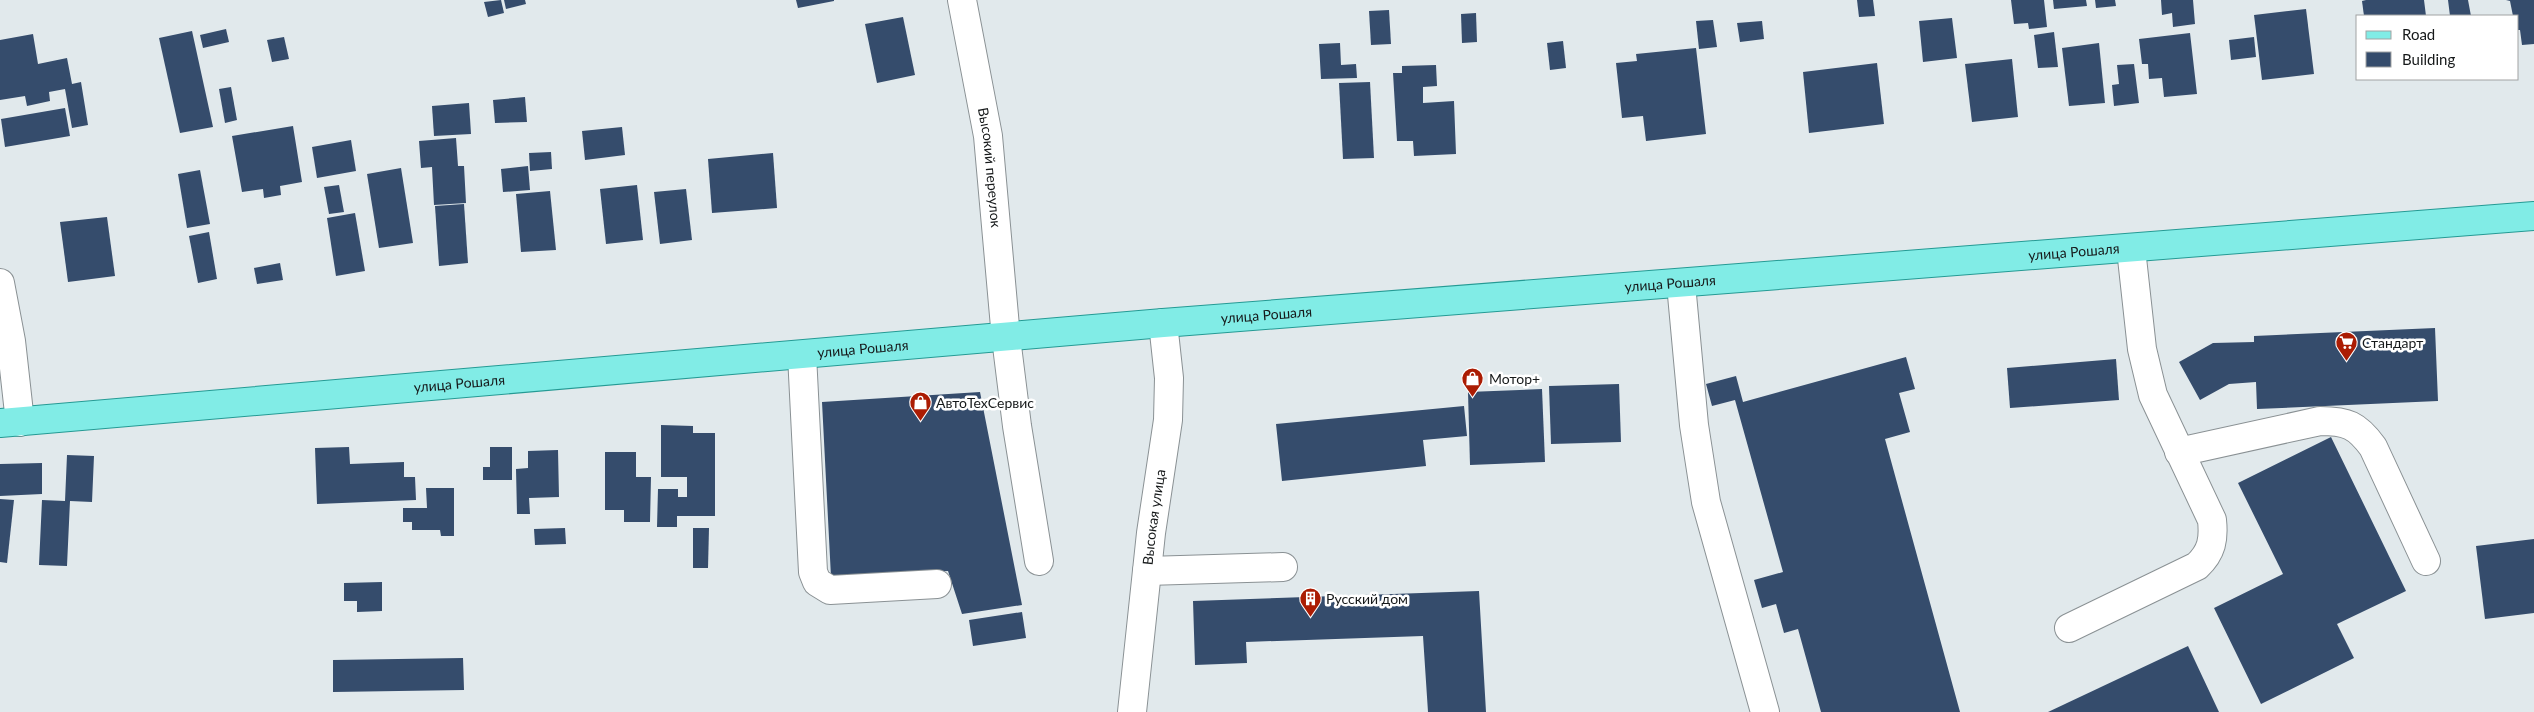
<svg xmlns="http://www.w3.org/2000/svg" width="2534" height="712" font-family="Lato,sans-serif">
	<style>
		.building { fill: #354c6c }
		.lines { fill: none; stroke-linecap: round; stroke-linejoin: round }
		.minor-casing { stroke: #8a9194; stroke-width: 30 }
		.major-casing { stroke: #259a94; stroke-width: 30 }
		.minor { stroke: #fff; stroke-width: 28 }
		.major { stroke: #81ece6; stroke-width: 28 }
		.labels { text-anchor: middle; stroke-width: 5; stroke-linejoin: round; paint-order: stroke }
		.street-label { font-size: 14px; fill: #16191a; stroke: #fff }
		.poi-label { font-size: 14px; fill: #16191a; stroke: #fff; text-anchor: start }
	</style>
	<rect width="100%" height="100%" fill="#e1e9ec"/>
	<!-- building -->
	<g class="building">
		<path d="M501,0L504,13L488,17L484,2Z"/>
		<path d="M504,0H525L526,4L506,9Z"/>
		<path d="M796,0H834V1L798,8Z"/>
		<path d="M1857,0H1873L1875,16L1859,17Z"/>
		<path d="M2011,0H2044L2047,27L2029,29L2028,23L2014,24Z"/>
		<path d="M2053,0H2086L2087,6L2054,9Z"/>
		<path d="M2095,0H2115L2116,6L2096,8Z"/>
		<path d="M2161,0H2193L2195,24L2173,27L2172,13L2162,15Z"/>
		<path d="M2366,0H2424L2426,16H2364L2362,1Z"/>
		<path d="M2448,0H2468L2471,16H2450Z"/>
		<path d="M2506,0H2534V44L2522,45L2520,30H2518V16H2513L2510,1Z"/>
		<path d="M2306,9L2314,74L2262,80L2254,15Z"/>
		<path d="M1389,10L1391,44L1371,45L1369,11Z"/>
		<path d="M1476,13L1477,42L1462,43L1461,14Z"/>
		<path d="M903,17L915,75L877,83L865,24Z"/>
		<path d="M1952,18L1957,58L1923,62L1919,21Z"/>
		<path d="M1713,20L1717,47L1699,49L1696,21Z"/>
		<path d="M1762,21L1764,39L1740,42L1737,23Z"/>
		<path d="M226,29L229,42L203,48L200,35Z"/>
		<path d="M192,31L213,127L180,133L159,38Z"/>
		<path d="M2054,32L2058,67L2038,68L2034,35Z"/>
		<path d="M2190,33L2197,94L2164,97L2162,78L2149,79L2148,64H2142L2139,39Z"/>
		<path d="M33,34L38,64L67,58L72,84L81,82L88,125L72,128L65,89L49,92L50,101L27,106L25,96L0,100V40Z"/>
		<path d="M284,37L289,59L272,62L267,40Z"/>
		<path d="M2254,37L2256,57L2231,60L2229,40Z"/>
		<path d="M1563,41L1566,68L1550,70L1547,43Z"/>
		<path d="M1340,43L1341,65L1356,64L1357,78L1321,79L1319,44Z"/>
		<path d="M2099,43L2105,103L2069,106L2062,48Z"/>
		<path d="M1696,48L1706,134L1646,141L1643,116L1622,118L1616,63L1637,61L1636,54Z"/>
		<path d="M2012,59L2018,117L1972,122L1965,64Z"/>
		<path d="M1877,63L1884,124L1809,133L1803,72Z"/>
		<path d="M2134,64L2139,103L2114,106L2112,85L2119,84L2117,65Z"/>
		<path d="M1436,65L1437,86L1423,87V103L1454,101L1456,154L1414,156L1413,141H1397L1393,73H1402V66Z"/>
		<path d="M1370,82L1374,158L1343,159L1339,83Z"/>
		<path d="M231,87L237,120L225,123L219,89Z"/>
		<path d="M525,97L527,122L495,123L493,100Z"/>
		<path d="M469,103L471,134L434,136L432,106Z"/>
		<path d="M65,108L70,136L5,147L1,119Z"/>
		<path d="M293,126L302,182L280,186L281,195L264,198L263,189L242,192L232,136Z"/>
		<path d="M622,127L625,155L585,160L582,131Z"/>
		<path d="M456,138L458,166H464L466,203L434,205L432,167L421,168L419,141Z"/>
		<path d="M351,140L356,171L317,178L312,147Z"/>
		<path d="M551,152L552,169L530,171L529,153Z"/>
		<path d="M773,153L777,208L712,213L708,159Z"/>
		<path d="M528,166L530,190L503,192L501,169Z"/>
		<path d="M401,168L413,243L379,248L367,174Z"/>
		<path d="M200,170L210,224L187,228L178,174Z"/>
		<path d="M339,185L344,212L329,214L324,187Z"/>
		<path d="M637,185L643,240L606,244L600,189Z"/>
		<path d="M686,189L692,240L660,244L654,192Z"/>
		<path d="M550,191L556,250L521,252L516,194Z"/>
		<path d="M464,204L468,263L439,266L435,206Z"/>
		<path d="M355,213L365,271L336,276L327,218Z"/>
		<path d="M107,217L115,276L68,282L60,222Z"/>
		<path d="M209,232L217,279L198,283L189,236Z"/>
		<path d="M280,263L283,280L257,284L254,268Z"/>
		<path d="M2435,328L2438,401L2257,409L2256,382L2229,384L2200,400L2179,362L2213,343L2254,342V336Z"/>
		<path d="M1906,357L1915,389L1899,393L1910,432L1885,439L1960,712H1821L1798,629L1784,633L1776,604L1762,608L1754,580L1783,572L1735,400L1712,406L1706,384L1736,376L1743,402Z"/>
		<path d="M2116,359L2119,400L2010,408L2007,368Z"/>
		<path d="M1619,384L1621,442L1551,444L1549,386Z"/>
		<path d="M1542,389L1545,462L1470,465L1468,392Z"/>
		<path d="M980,392L1022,605L962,614L948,571L831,577L822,402Z"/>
		<path d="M1464,406L1467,436L1423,440L1426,466L1282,481L1276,424Z"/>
		<path d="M661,425L693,426V433H715V516H677V527H657L658,489H678V497H687V477H661Z"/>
		<path d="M2331,437L2406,591L2337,624L2354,658L2261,704L2214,608L2283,574L2238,483Z"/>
		<path d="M349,447L350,464L404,462V477H415L416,500L317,504L315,448Z"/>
		<path d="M490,447H512V480H483V467H490Z"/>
		<path d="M558,450L559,497L529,498L530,514H517L516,469L528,468V451Z"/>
		<path d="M605,452H636V477H651L650,522H624V510H605Z"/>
		<path d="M67,455L94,456L92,502L70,501L67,566L39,565L42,500L65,501Z"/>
		<path d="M42,463V494L0,496V464Z"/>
		<path d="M426,488H454V536H441L440,530H412V522H403V508H427Z"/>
		<path d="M0,499L14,500L7,563L0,562Z"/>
		<path d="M565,528L566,544L535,545L534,529Z"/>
		<path d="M693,528H709L708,568H693Z"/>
		<path d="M2534,539V613L2485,619L2476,546Z"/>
		<path d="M382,582V611L357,612V601H344V583Z"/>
		<path d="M1479,591L1486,712H1428L1423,636L1246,642L1247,663L1195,665L1193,601Z"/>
		<path d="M1022,612L1026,638L973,646L969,620Z"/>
		<path d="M2188,646L2219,712H2048Z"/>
		<path d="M463,658L464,690L333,692V660Z"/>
	</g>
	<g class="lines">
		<defs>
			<g id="minor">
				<path id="s1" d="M962,0L988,136L1006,338L1017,426L1039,561"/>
				<path d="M0,283L11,341L20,422"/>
				<path d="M1681,284L1694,425L1706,502L1765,712"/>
				<path d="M802,355L813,572L817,582L830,590L937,584"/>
				<path d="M2179,452L2320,421C2347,421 2357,425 2373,447L2426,561"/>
				<path d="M1147,571L1283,567"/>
				<path d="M2069,628L2197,566C2212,552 2214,539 2212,520L2153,395L2142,349L2131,249"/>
				<path id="s2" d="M1132,712L1151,533L1168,420L1169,378L1163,323"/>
			</g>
			<g id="major">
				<path id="s3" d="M0,423L1163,323L2534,216"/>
			</g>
		</defs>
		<!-- minor casing -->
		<use href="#minor" class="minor-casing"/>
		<!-- major casing -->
		<use href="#major" class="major-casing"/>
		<!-- minor -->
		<use href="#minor" class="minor"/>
		<!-- major -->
		<use href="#major" class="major"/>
	</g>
	<!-- icons -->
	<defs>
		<symbol id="supermarket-pin" viewBox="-11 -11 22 30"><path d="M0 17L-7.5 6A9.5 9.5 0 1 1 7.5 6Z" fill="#ab1c03" stroke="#fff"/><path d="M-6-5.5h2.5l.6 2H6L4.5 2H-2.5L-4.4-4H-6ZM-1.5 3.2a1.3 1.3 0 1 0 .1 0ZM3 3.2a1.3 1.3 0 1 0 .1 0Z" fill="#fff"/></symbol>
		<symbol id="shop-pin" viewBox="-11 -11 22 30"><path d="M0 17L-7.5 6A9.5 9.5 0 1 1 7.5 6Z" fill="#ab1c03" stroke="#fff"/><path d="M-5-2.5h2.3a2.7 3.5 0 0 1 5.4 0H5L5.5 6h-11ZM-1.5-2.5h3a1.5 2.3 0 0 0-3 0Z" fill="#fff"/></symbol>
		<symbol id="building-pin" viewBox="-11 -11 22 30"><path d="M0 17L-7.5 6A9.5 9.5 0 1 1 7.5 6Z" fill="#ab1c03" stroke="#fff"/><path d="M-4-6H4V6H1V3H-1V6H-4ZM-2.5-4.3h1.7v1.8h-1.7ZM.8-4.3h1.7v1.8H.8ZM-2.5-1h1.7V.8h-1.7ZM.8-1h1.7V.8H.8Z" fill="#fff"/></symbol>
	</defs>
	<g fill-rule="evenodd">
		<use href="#supermarket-pin" x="2334" y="330" width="25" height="34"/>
		<use href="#shop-pin" x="1460" y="366" width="25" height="34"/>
		<use href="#shop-pin" x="908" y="390" width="25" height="34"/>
		<use href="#building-pin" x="1298" y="586" width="25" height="34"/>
	</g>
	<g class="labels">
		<!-- street labels -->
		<g class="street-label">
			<text dy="5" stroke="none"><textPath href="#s1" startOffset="170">Высокий переулок</textPath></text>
			<text dy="5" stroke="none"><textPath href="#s3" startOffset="2081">улица Рошаля</textPath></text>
			<text dy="5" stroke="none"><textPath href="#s3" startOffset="1676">улица Рошаля</textPath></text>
			<text dy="5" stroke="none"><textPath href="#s3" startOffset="1271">улица Рошаля</textPath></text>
			<text dy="5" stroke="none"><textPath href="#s3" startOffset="866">улица Рошаля</textPath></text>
			<text dy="5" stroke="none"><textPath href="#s3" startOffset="461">улица Рошаля</textPath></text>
			<text dy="5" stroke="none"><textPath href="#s2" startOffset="196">Высокая улица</textPath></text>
		</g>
		<!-- poi labels -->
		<g class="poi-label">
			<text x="2362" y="348">Стандарт</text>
			<text x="1489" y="384">Мотор+</text>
			<text x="936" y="408">АвтоТехСервис</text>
			<text x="1326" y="604">Русский дом</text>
		</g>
	</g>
	<!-- legend -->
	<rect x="2356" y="15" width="162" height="65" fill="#ffffff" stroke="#a2a3a3"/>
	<rect x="2366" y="31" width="25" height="8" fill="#81ece6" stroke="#a2a3a3"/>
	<text x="2402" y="40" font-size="15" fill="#16191a">Road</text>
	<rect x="2366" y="52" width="25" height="15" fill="#354c6c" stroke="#a2a3a3"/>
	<text x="2402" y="65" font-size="15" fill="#16191a">Building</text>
</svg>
